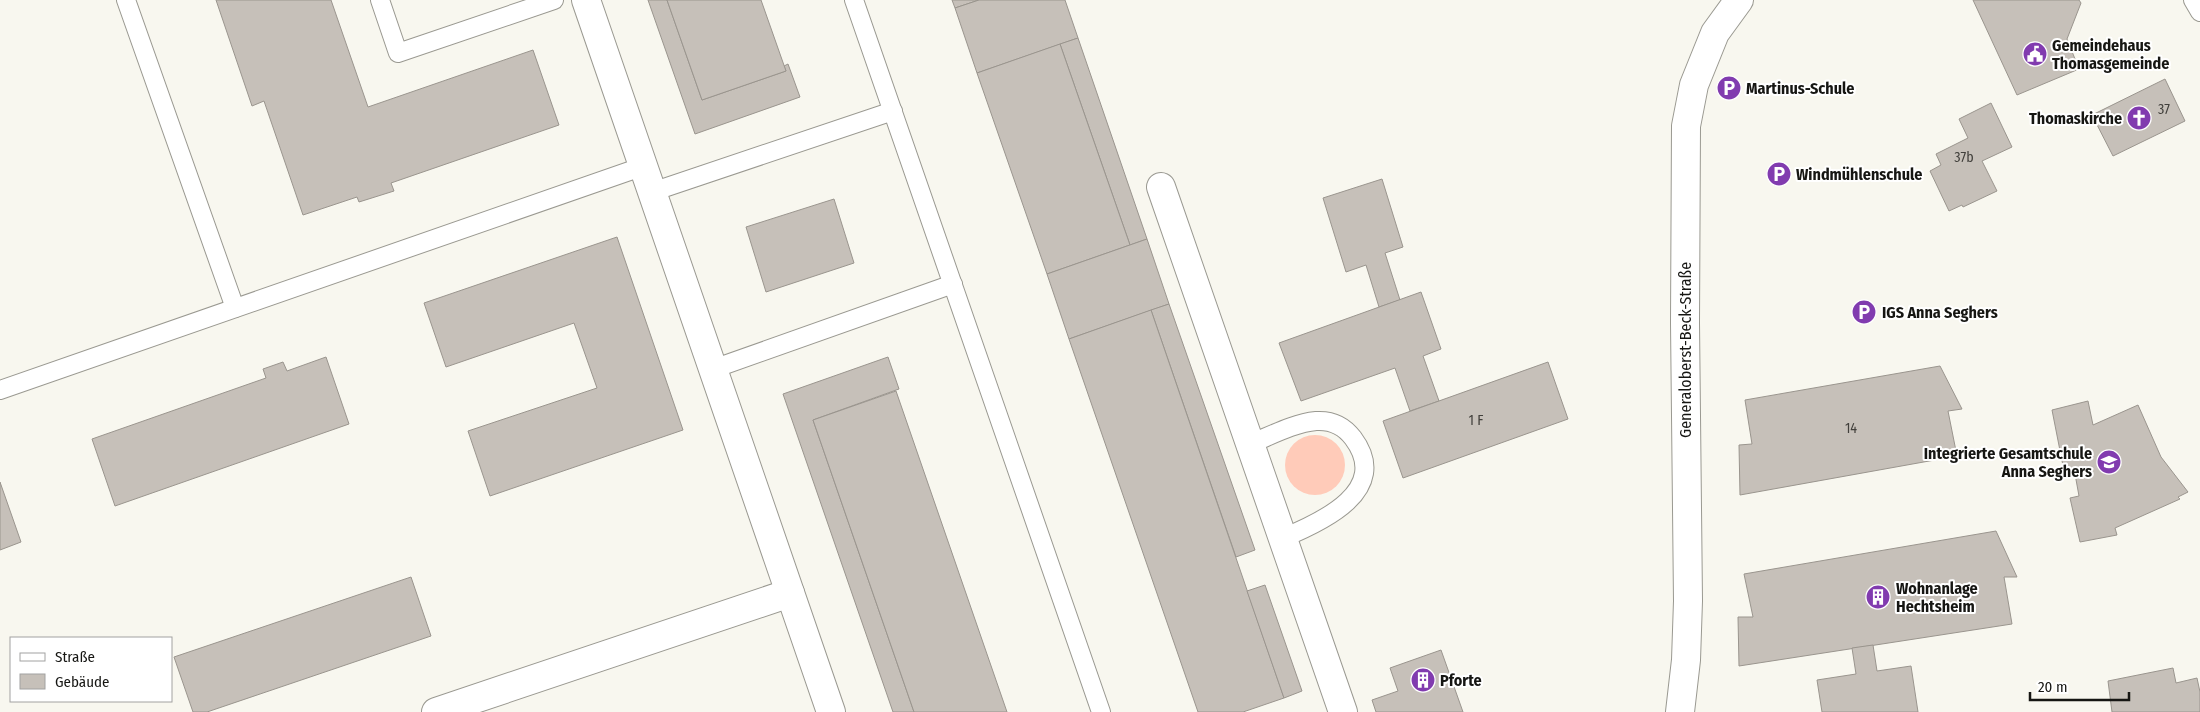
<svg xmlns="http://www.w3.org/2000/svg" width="2200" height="712" font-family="'Fira Sans Condensed',sans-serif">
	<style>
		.green { fill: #ffcbb9 }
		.building { fill: #c6c0b9; stroke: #9a958e }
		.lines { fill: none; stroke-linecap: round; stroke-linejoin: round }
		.service-casing { stroke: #9a9991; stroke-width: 20 }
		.minor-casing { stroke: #9a9991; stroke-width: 30 }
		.service { stroke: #fff; stroke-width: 18 }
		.minor { stroke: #fff; stroke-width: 28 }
		.labels { text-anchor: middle; stroke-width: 4; stroke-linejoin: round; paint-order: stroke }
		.number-label { font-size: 14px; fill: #42403c }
		.poi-label { font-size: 16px; font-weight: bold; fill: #161613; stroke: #fff; text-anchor: start }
		.street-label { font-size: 16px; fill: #161613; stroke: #fff }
	</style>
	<rect width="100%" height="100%" fill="#f8f7ef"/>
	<!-- green -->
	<circle class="green" cx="1315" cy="465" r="30"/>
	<!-- building -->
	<g class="building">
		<path d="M216,0H331L368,107L533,50L559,125L391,183L394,191L359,202L357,197L303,215L264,101L252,106Z"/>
		<path d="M648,0H667L702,100L786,71L784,66L788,64L800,97L695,134Z"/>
		<path d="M667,0H761L786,71L702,100Z"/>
		<path d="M952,0H979L955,8Z"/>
		<path d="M979,0H1065L1078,38L977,73L955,8Z"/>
		<path d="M1973,0H2079L2081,3L2067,39L2079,69L2017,95Z"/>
		<path d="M1078,38L1147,239L1130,245L1060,44Z"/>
		<path d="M1060,44L1130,245L1047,274L977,73Z"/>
		<path d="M2165,79L2185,121L2113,156L2092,115Z"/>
		<path d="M1991,103L2012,147L1982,161L1997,191L1963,207L1962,205L1949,211L1930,171L1941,165L1936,154L1968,138L1959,119Z"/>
		<path d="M1382,179L1403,247L1385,253L1400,300L1379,307L1366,265L1346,272L1323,198Z"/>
		<path d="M834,199L854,263L766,292L746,227Z"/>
		<path d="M617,237L683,430L490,496L468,431L597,388L574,323L446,367L424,303Z"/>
		<path d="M1147,239L1169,304L1069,339L1047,274Z"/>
		<path d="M1421,292L1441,349L1423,356L1439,401L1410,411L1395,368L1301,401L1279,343Z"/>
		<path d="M1169,304L1255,550L1236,557L1151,310Z"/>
		<path d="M1151,310L1284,698L1243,712H1198L1069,339Z"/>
		<path d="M326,357L349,424L115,506L92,439L266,378L263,369L283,362L287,371Z"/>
		<path d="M888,357L899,389L813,420L914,712H893L783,394Z"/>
		<path d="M1548,362L1568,419L1403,478L1383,421Z"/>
		<path d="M1940,366L1962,409L1948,411L1957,456L1740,495L1739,445L1752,444L1745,400Z"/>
		<path d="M896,391L1007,712H914L813,420Z"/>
		<path d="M2088,401L2093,425L2138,405L2161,457L2188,492L2178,497L2180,499L2115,528L2117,535L2080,542L2070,498L2079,496L2075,474L2065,476L2052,410Z"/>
		<path d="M0,482L21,542L0,550Z"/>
		<path d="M1996,531L2017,577H2004L2012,624L1739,666L1738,617H1753L1744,574Z"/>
		<path d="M411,577L431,636L207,712H193L174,657Z"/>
		<path d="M1265,585L1302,691L1284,698L1247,591Z"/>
		<path d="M1873,645L1877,671L1911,666L1918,712H1822L1817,680L1856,674L1852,648Z"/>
		<path d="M1441,650L1463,712H1376L1372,700L1398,691L1390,668Z"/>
		<path d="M2173,668L2176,683L2197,678L2200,692V712H2112L2108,681Z"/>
	</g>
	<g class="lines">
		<defs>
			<g id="service">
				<path d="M126,0L235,308"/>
				<path d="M380,0L398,53L554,0"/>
				<path d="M854,0L1101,712"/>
				<path d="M2193,0L2200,12"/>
				<path d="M652,192L893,111"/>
				<path d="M713,369L953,284"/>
				<path d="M0,390L644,166"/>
				<path d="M1250,444C1270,436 1294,423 1316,421C1331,420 1344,426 1353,438C1392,490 1322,522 1283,538"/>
			</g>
			<g id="minor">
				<path d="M586,0L831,712"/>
				<path d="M1161,187L1343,712"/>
				<path d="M436,712L790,593"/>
				<path d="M1680,712L1686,660L1688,601L1685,323L1686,126L1694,85L1715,33L1739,0"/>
			</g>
		</defs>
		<!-- service casing -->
		<use href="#service" class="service-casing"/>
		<!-- minor casing -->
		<use href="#minor" class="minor-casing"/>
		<!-- service -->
		<use href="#service" class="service"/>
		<!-- minor -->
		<use href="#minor" class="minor"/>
	</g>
	<!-- icons -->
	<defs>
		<symbol id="civic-disc" viewBox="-11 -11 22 22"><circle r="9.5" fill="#813baf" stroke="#fff"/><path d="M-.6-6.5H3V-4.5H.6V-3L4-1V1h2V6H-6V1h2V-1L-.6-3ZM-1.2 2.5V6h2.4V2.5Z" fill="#fff"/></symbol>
		<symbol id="parking-disc" viewBox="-11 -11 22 22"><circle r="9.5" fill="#813baf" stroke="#fff"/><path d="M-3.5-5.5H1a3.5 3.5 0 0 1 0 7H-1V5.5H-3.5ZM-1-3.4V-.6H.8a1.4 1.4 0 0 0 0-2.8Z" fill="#fff"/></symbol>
		<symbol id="church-disc" viewBox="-11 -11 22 22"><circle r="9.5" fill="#813baf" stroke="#fff"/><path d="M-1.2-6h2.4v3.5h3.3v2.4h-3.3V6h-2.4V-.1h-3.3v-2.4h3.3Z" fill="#fff"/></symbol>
		<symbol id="school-disc" viewBox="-11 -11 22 22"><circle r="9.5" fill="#813baf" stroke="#fff"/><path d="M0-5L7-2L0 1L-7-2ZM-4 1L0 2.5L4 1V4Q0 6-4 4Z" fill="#fff"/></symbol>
		<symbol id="building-disc" viewBox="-11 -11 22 22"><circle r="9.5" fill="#813baf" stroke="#fff"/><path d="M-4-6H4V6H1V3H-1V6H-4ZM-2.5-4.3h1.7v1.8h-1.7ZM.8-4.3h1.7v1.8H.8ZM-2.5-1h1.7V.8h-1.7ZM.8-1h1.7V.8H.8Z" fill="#fff"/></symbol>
	</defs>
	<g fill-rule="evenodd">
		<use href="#civic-disc" x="2021" y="40" width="28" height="28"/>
		<use href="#parking-disc" x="1715" y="74" width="28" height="28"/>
		<use href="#church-disc" x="2125" y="104" width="28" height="28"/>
		<use href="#parking-disc" x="1765" y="160" width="28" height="28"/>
		<use href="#parking-disc" x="1850" y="298" width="28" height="28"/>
		<use href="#school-disc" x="2095" y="448" width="28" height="28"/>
		<use href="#building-disc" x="1864" y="583" width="28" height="28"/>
		<use href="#building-disc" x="1409" y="666" width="28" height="28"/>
	</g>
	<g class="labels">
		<!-- number labels -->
		<g class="number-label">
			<text x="2164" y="114">37</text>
			<text x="1964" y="162">37b</text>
			<text x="1476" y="425">1 F</text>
			<text x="1851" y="433">14</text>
		</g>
		<!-- poi labels -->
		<g class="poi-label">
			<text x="2052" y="51">Gemeindehaus<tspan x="2052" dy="18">Thomasgemeinde</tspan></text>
			<text x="1746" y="94">Martinus-Schule</text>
			<text x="2122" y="124" text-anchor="end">Thomaskirche</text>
			<text x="1796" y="180">Windmühlenschule</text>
			<text x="1882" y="318">IGS Anna Seghers</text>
			<text x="2092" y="459" text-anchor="end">Integrierte Gesamtschule<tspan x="2092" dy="18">Anna Seghers</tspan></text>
			<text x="1896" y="594">Wohnanlage<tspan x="1896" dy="18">Hechtsheim</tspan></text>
			<text x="1440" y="686">Pforte</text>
		</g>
		<!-- street labels -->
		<g class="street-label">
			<text transform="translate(1685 350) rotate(-90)" y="6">Generaloberst-Beck-Straße</text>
		</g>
	</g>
	<!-- legend -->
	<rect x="10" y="637" width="162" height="65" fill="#ffffff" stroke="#a2a2a1"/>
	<rect x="20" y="653" width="25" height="8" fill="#ffffff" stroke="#a2a2a1"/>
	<text x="55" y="662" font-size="15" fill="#161613">Straße</text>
	<rect x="20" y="674" width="25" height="15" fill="#c6c0b9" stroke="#a2a2a1"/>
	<text x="55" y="687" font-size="15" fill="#161613">Gebäude</text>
	<!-- scale -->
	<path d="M2030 692v8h99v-8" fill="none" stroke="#161613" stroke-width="2.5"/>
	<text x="2038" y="692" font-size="15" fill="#161613" stroke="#ffffff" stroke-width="4" paint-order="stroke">20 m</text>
</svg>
